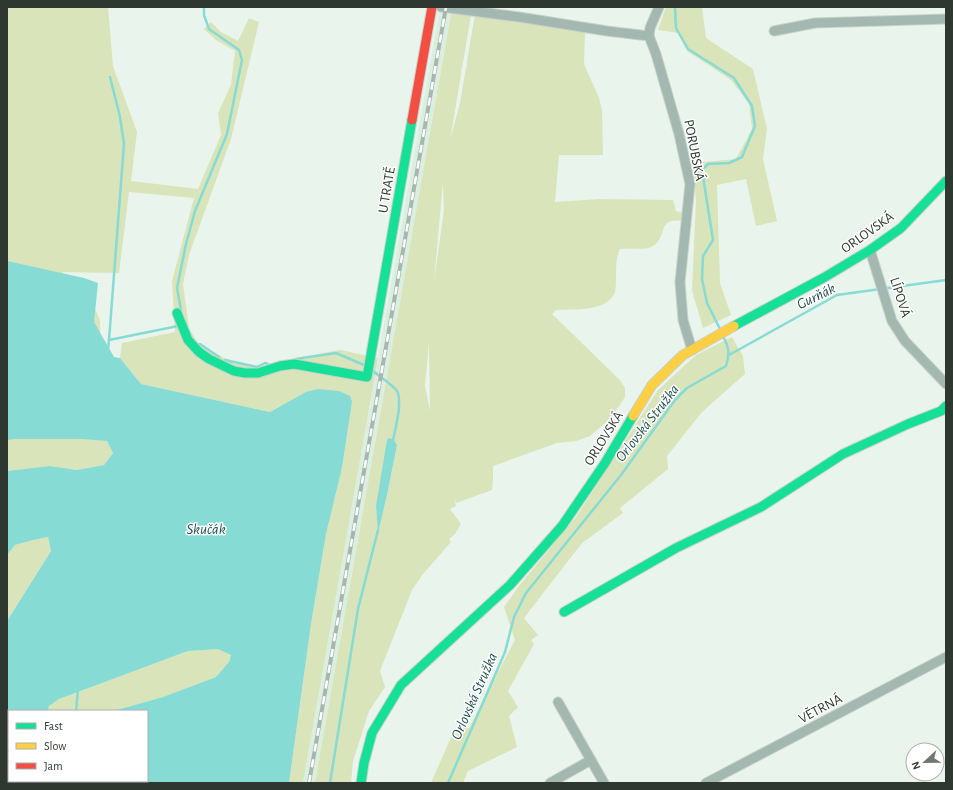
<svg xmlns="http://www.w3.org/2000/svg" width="953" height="790" font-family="'Alegreya Sans',sans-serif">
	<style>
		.built { fill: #dbefe0 }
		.green { fill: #d9e4ba; fill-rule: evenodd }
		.water { fill: #86dbd4; fill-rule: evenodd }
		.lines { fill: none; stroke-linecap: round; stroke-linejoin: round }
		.stream { stroke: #86dbd4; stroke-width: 2.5 }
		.street-casing { stroke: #c8d1cb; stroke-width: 11 }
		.fast-casing { stroke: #c8d1cb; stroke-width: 11 }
		.slow-casing { stroke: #c8d1cb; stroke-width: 11 }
		.jam-casing { stroke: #c8d1cb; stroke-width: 11 }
		.street { stroke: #a3b8b0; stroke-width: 9 }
		.fast { stroke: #16e098; stroke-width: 9 }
		.slow { stroke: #ffcf43; stroke-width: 9 }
		.jam { stroke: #f24e42; stroke-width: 9 }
		.rail-casing { stroke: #a8b6b0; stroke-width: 4 }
		.rail { stroke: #fff; stroke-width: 2.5; stroke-dasharray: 8; stroke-linecap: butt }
		.labels { text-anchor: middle; stroke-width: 3; stroke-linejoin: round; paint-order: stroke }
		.street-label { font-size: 14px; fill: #2e3730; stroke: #fff }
		.water-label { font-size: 15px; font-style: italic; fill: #1c4f4c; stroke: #fff }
	</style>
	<rect width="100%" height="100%" fill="#e9f4ec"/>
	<!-- built -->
	<path class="built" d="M440,7H452L424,167L315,783H303Z"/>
	<!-- green -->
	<g class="green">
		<path d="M7,7H108L113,66L137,132L131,181L198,189L221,135L218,113L231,85L235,51L216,40L204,29L211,22L221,32L238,41L249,18L259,22L231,139L189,255L183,284L189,328L197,342L224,358L240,363L258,367L301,357L340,350L378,358L303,783H289L311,624L326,534L342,468L352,402L280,406L270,412L141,384L120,358L122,343L175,332L172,281L194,198L129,192L119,273L62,272L91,300L100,320L101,423L98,440L107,441L113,453L104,465L77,470L50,466L7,471Z"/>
		<path d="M666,7H702L706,38L753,69L767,129L763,159L777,221L756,226L746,179L717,185L720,283L731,315L703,328L692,291L696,200L692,163L736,159L752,129L749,104L731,80L687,51L678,33L658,30Z"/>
		<path d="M451,14L471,15L450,140L460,103L475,14L585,31L584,64L599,98L602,110L603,155H559L555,202L600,199L673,200L676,211L683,213V221C654,217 670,238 651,247C642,251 630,247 620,249C616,257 616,268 616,277C616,281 616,287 615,292C608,312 574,309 556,310L552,314L620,380L625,388V397L611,418L590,436L576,441L557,443L493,466V479L492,490L456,503L454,498L456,506L450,509L461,524L455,534L449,539L451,542L423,574L412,590L380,671L385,687L369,711L353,761L351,783H315ZM443,183L444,210L434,282L442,192ZM429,342L430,411L425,386ZM397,445L387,495L378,531L376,506Z"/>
		<path d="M732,337L743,356L745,374L702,412L667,456L668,469L620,508L623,513L582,543L524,618L538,635L531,640L534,644L508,691L518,707L509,716L517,747L468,771L463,783H431L455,728H469L515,640L504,607L519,586L576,517L658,390L696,355Z"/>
		<path d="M48,537L51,551L7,621V555L15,545L33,540Z"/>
		<path d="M218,649L231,654L229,662L216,677L163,697L113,711H48L49,706L59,699L188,651Z"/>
	</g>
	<!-- water -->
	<g class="water">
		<path d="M7,261L84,278L98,283L94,322L114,357L120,358L141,384L270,412L306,392L318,389L339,391L350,396L352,402L342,468L326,534L311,624L289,783H7V621L51,551L48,537L33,540L15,545L7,555V471L50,466L77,470L104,465L113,453L107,441L83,439H14L7,440ZM218,649L231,655L229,662L216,677L163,697L113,711H147V781H9V711H48L49,706L59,699L188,651Z"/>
		<path d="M389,438L393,439L397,445L387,495L378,533L376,506L387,440Z"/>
	</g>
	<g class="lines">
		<!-- stream -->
		<g class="stream">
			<path d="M675,7L676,28L688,49L734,78L752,106L755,126L742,157L729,163L708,164L702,170L713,240L703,256L702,279L707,303L720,329"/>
			<path d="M181,310L177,288L186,244L195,211L227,134L242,60L239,50L209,29L204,15V7"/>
			<path d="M109,340L124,144L120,117L110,77"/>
			<path d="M200,344L219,357"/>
			<path d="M108,350L109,340L178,326"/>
			<path d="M729,355L837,295L946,280"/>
			<path d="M296,359L336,353L364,365"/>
			<path d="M225,360L257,367L265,363L268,364"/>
			<path d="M373,371C379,376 393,385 397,391C403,403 395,428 393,441"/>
			<path d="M76,711L78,689"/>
			<path d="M330,783L358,609L378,530"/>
			<path d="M448,783L505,652L514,617L526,593L621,475L675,400L687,388L726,366C730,353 729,348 723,336"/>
		</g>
		<defs>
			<g id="street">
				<path d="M441,7L519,17L607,31L649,36"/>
				<path d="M659,7L650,28L649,36L656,54L679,134L690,184L680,282L683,320L692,350"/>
				<path d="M774,31L815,23L946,19"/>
				<path d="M870,250L892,321L905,341L946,384"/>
				<path d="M558,702L604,783"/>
				<path d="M550,783L591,760"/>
				<path d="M706,783L946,657"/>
			</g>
			<g id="fast">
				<path d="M177,313L188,340L199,352L209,359L234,371L245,373H258L280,366L294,364L367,377L412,120"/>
				<path d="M734,326L825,277L870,250L901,228L946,181"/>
				<path d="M564,612L676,548L761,507L843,454L908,424L941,411L946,406"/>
				<path d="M361,783L364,763L372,733L401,685L510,585L562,526L605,463L633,416"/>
			</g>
			<path id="slow" d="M633,416L652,385L683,355L734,326"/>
			<path id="jam" d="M412,120L432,7"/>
		</defs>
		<!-- street casing -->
		<use href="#street" class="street-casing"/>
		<!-- fast casing -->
		<use href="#fast" class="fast-casing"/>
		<!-- slow casing -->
		<use href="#slow" class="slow-casing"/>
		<!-- jam casing -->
		<use href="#jam" class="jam-casing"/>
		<!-- street -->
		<use href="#street" class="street"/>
		<!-- fast -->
		<use href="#fast" class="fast"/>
		<!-- slow -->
		<use href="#slow" class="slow"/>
		<!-- jam -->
		<use href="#jam" class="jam"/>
		<defs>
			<path id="rail" d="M309,783L446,7"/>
		</defs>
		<!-- rail casing -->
		<use href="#rail" class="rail-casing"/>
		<!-- rail -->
		<use href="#rail" class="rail"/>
	</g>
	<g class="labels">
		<!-- street labels -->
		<g class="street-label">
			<text transform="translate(695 150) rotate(79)" y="5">PORUBSKÁ</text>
			<text transform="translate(386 190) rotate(-80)" y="5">U TRATĚ</text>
			<text transform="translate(867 232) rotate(-35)" y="5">ORLOVSKÁ</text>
			<text transform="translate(901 297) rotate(72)" y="5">LÍPOVÁ</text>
			<text transform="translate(603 438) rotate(-58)" y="5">ORLOVSKÁ</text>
			<text transform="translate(820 708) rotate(-28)" y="5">VĚTRNÁ</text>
		</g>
		<!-- water labels -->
		<g class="water-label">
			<text transform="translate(816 296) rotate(-26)" y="5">Gurňák</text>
			<text transform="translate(647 423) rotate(-52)" y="5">Orlovská Stružka</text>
			<text x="206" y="534">Skučák</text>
			<text transform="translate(474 696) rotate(-66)" y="5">Orlovská Stružka</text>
		</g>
	</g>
	<!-- border -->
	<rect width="953" height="790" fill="none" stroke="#2e3730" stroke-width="16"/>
	<!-- legend -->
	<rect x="8" y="710" width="140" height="72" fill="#ffffff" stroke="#abafac"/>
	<rect x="16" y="723" width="20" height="6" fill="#16e098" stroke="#abafac"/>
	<text x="44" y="730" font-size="12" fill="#2e3730">Fast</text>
	<rect x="16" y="743" width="20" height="6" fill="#ffcf43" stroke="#abafac"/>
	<text x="44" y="750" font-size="12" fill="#2e3730">Slow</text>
	<rect x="16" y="763" width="20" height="6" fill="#f24e42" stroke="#abafac"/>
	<text x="44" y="770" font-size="12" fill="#2e3730">Jam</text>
	<!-- north arrow -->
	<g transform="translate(925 762) rotate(248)"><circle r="19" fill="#ffffff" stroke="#abafac"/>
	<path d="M0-3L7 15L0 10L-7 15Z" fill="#6f7972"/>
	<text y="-6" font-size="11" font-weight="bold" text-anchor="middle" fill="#2e3730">N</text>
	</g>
</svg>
